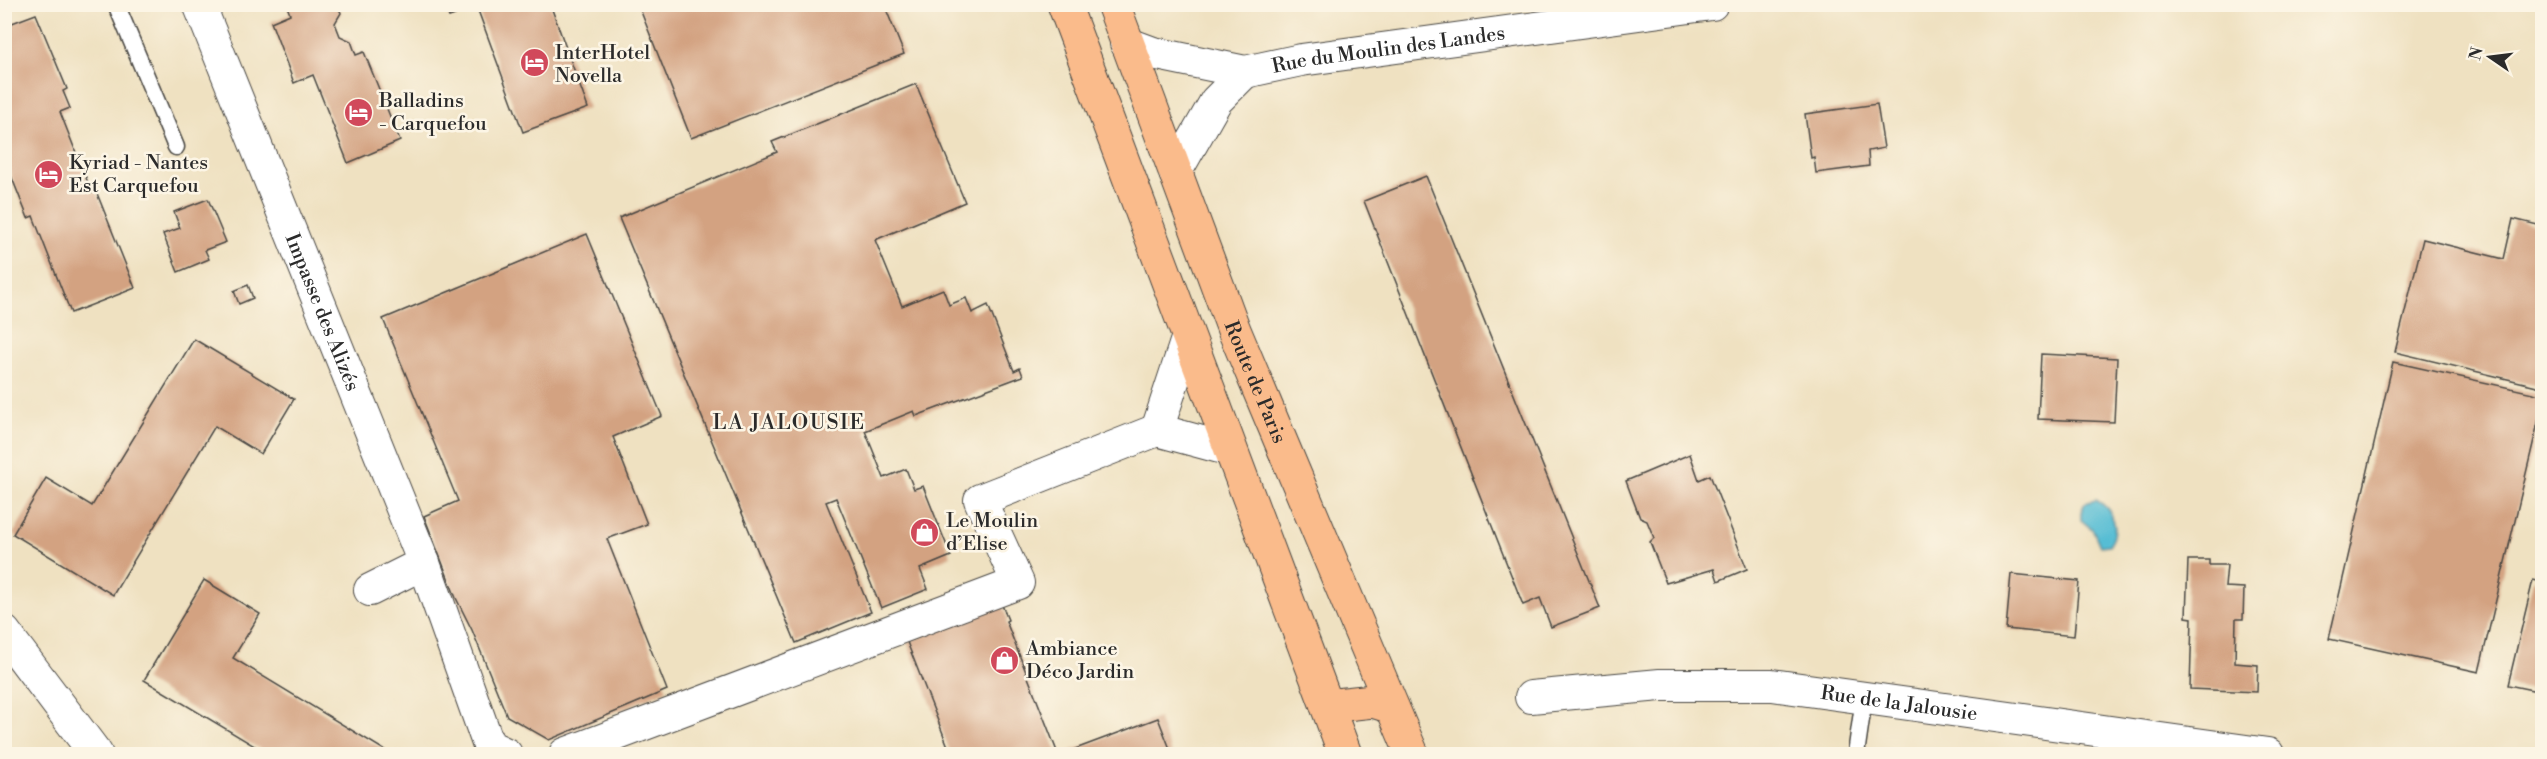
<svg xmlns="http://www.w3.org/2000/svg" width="2547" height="759" font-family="'Libre Bodoni',serif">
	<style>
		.water { fill: #57bdd4; stroke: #417480; stroke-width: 1.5 }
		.building { fill: #d3a281 }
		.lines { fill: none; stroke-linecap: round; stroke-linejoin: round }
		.service-casing { stroke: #484642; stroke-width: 19 }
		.minor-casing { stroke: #484642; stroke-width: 34 }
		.tertiary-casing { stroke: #484642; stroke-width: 35 }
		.primary-casing { stroke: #484642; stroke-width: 35 }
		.service { stroke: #fff; stroke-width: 16 }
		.minor { stroke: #fff; stroke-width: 32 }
		.tertiary { stroke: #fff; stroke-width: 33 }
		.primary { stroke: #fabb8b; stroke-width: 33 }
		.labels { text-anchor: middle; stroke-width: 5; stroke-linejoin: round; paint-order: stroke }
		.street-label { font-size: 20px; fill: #2b2b2b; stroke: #fcf5e5 }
		.poi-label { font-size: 20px; fill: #2b2b2b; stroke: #fcf5e5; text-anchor: start }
		.neighbourhood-label { font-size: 21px; letter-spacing: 1.5px; fill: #2b2b2b; stroke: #fcf5e5 }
	</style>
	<rect width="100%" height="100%" fill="#fcf5e5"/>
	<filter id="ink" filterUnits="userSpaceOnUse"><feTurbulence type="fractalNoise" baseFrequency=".0167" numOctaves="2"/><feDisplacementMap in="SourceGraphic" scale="12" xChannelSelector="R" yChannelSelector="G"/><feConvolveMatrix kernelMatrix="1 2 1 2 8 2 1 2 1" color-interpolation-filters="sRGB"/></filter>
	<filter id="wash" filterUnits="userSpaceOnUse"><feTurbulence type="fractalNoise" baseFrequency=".008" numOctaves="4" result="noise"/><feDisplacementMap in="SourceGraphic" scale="24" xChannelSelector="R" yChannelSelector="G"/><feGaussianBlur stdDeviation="1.35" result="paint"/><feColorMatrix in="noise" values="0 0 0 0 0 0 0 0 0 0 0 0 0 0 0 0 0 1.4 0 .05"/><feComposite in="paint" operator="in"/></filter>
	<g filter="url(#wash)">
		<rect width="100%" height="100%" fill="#efe1c1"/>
		<!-- water -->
		<path class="water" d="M2096,500C2113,509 2121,529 2109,545L2100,546L2093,530L2081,520V512L2085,503Z"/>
		<g id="blocks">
			<!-- building -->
			<g class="building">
				<path d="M286,4H337L341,13L335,23L340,36L351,41L356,55L364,52L400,141L348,163L313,75L294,83L271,22L290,14Z"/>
				<path d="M444,4H550L588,108L523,132L476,5L454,13L455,15L449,17Z"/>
				<path d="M638,4H884L904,54L691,138Z"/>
				<path d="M36,14L67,89L63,91L70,108L60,112L92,193L96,191L135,288L71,313L33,216L28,218L4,158V26Z"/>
				<path d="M916,84L965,202L875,240L902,306L943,289L949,305L966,298L972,313L988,305L1014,371L1020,368L1023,376L916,416L914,411L865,431L884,478L906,469L914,489L923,486L951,556L920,569L928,589L881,608L836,498L826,502L871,612L796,643L619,218L777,152L772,142Z"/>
				<path d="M1877,104L1884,148L1868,151L1869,166L1816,173L1814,157L1811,158L1805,114Z"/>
				<path d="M1426,176L1600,608L1551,627L1540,598L1523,605L1364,201Z"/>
				<path d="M208,199L226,242L205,250L209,259L178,272L163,234L180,228L174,212Z"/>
				<path d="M2513,219L2542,226L2541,387L2395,352L2423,239L2504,259Z"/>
				<path d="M587,234L662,416L613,437L647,524L607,539L667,690L549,740L507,716L472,630L456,598L424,516L458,501L383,319Z"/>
				<path d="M248,285L253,298L239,304L234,291Z"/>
				<path d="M194,339L294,399L261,454L215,426L113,595L13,534L46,478L92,506Z"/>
				<path d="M2041,354L2117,358L2114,422L2038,419Z"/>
				<path d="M2393,362L2542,395V410H2541L2479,672L2329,639Z"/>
				<path d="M1690,454L1699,480L1710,475L1747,569L1718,581L1714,569L1666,583L1650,542L1654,538L1647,521L1640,518L1626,481Z"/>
				<path d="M2188,560H2209V565H2227L2225,587L2244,588L2243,619H2236L2235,663L2258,665L2257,692L2190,689L2192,618L2186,617Z"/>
				<path d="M2011,574L2079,581L2074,636L2006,629Z"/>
				<path d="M204,580L260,614L233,658L391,754H268L144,680Z"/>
				<path d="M2533,580L2542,582V692L2508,685Z"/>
				<path d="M1002,605L1008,620L1006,621L1058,754H951L907,642Z"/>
				<path d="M1158,718L1172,754H1062Z"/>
			</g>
		</g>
	</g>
	<g filter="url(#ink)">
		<use href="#blocks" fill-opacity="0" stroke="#484642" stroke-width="1.5"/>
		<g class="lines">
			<defs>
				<g id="service">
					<path d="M116,4L176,147"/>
					<path d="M1856,754L1864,698"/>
				</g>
				<g id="minor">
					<path id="s1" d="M199,4L424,563L370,590"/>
					<path id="s2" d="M1126,43L1153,53L1245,72L1301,60L1712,4"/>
					<path d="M1175,173L1216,101L1245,72"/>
					<path d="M1157,430L1188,336"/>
					<path d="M424,563L489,746L506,754"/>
					<path id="s3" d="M1531,697L1660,685H1772L2268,754"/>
					<path d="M565,754L1018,583L980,500L1157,430L1231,450"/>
				</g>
				<path id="tertiary" d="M4,632L96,754"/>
				<g id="primary">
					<path d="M1064,4L1345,754"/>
					<path id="s4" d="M1113,4L1234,330L1412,754"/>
					<path d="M1327,706L1373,701L1392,707"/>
				</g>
			</defs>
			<!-- service casing -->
			<use href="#service" class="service-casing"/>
			<!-- minor casing -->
			<use href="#minor" class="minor-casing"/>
			<!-- tertiary casing -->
			<use href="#tertiary" class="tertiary-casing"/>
			<!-- primary casing -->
			<use href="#primary" class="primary-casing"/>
			<!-- service -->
			<use href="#service" class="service"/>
			<!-- minor -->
			<use href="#minor" class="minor"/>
			<!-- tertiary -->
			<use href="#tertiary" class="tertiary"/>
			<!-- primary -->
			<use href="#primary" class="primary"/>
		</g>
	</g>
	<!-- icons -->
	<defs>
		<symbol id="hotel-disc" viewBox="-11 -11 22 22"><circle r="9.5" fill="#d1495b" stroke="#fcf5e5"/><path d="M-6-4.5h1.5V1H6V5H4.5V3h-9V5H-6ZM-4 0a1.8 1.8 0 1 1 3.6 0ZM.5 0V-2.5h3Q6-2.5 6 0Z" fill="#fff"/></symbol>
		<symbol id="shop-disc" viewBox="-11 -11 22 22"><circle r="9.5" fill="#d1495b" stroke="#fcf5e5"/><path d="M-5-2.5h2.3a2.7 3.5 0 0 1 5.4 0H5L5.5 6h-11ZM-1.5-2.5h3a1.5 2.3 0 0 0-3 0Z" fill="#fff"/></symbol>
	</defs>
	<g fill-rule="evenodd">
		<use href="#hotel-disc" x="518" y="46" width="33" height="33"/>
		<use href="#hotel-disc" x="342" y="96" width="33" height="33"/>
		<use href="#hotel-disc" x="32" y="158" width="33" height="33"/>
		<use href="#shop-disc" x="908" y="516" width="33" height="33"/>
		<use href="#shop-disc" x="988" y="644" width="33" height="33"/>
	</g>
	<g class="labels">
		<!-- street labels -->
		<g class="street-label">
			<text dy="7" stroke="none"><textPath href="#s2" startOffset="268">Rue du Moulin des Landes</textPath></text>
			<text dy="7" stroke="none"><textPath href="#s1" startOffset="332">Impasse des Alizés</textPath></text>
			<text dy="7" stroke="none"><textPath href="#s4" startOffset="404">Route de Paris</textPath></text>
			<text dy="7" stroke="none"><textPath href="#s3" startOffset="370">Rue de la Jalousie</textPath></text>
		</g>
		<!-- poi labels -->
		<g class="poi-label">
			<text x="555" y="59">InterHotel<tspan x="555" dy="23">Novella</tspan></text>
			<text x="379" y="107">Balladins<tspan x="379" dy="23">- Carquefou</tspan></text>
			<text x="69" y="169">Kyriad - Nantes<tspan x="69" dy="23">Est Carquefou</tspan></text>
			<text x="946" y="527">Le Moulin<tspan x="946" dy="23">d’Elise</tspan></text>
			<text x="1026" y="655">Ambiance<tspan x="1026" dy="23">Déco Jardin</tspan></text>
		</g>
		<!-- neighbourhood labels -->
		<g class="neighbourhood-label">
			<text x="789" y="429">LA JALOUSIE</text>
		</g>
	</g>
	<!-- margin -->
	<rect width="2547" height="759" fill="none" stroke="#fcf5e5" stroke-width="24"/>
	<!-- north arrow -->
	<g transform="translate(2490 57) rotate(284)" stroke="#fcf5e5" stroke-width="4.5" paint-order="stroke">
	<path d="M0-4.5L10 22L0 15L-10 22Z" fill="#2b2b2b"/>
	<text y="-9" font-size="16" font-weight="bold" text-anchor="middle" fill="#2b2b2b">N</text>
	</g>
</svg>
